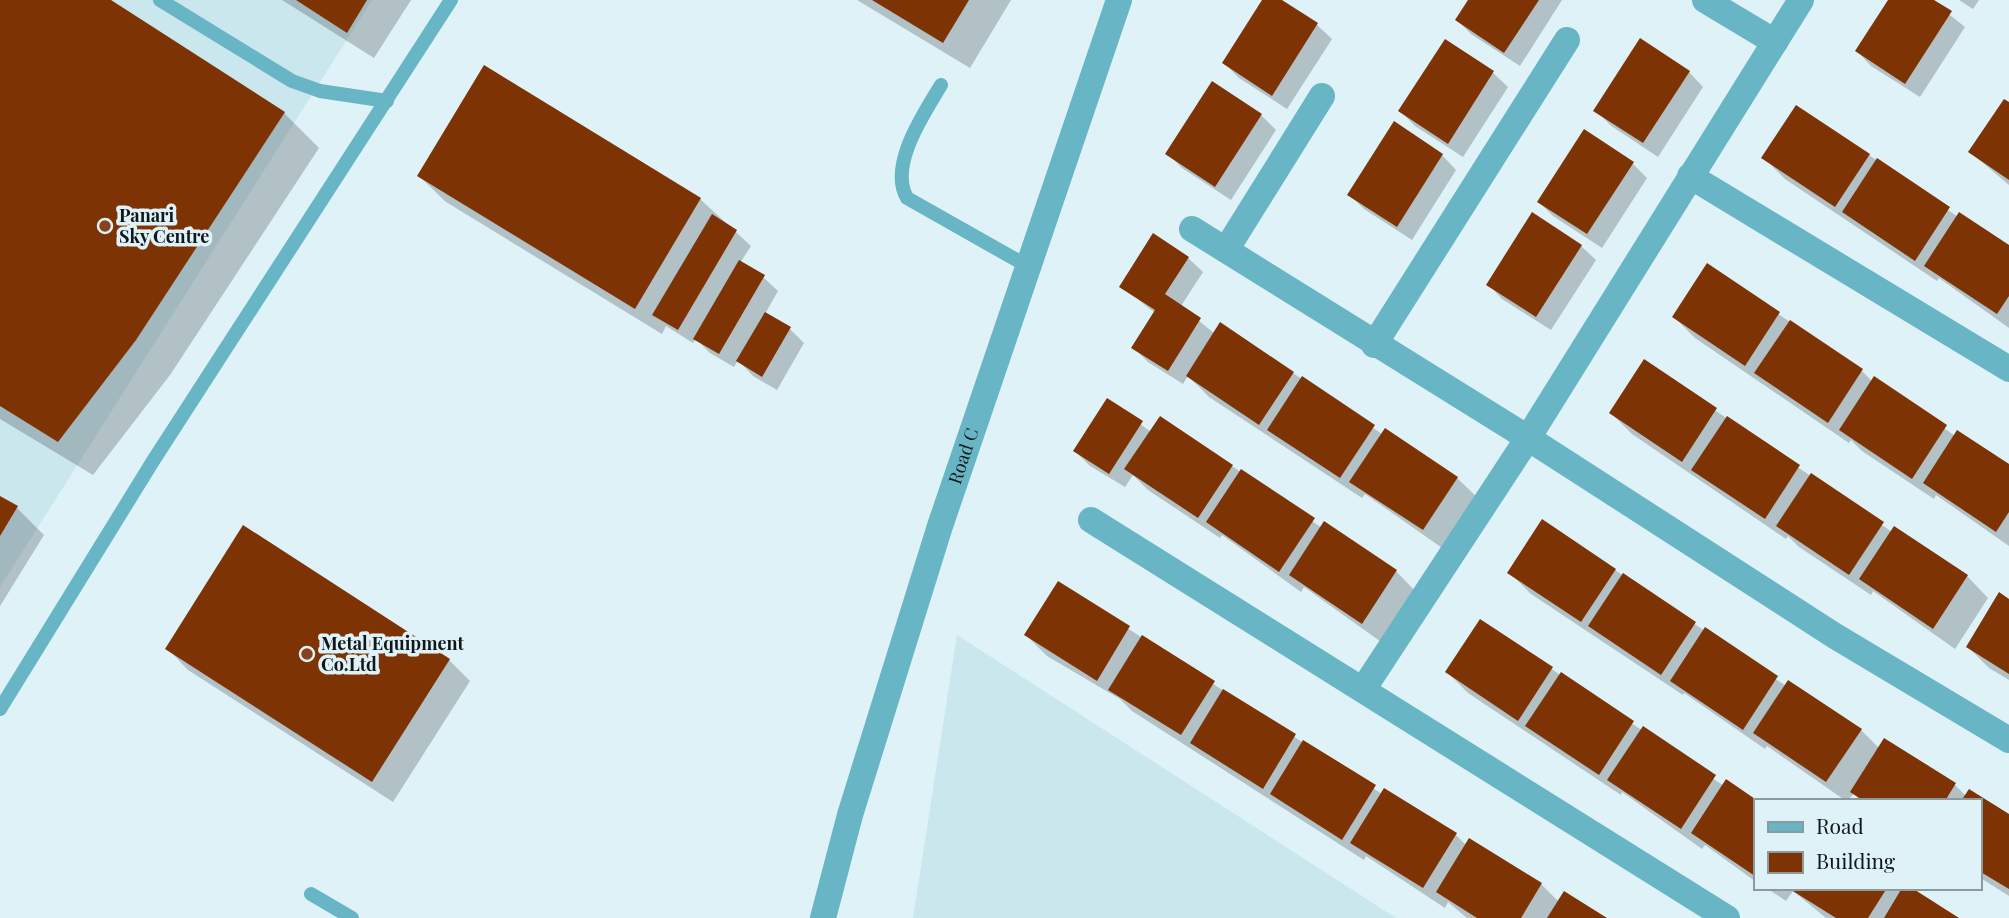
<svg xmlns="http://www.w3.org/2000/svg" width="2009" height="918" font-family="'Playfair Display',serif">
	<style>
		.built { fill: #cae7ee }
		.shadow { fill: #0003 }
		.building { fill: #7e3305 }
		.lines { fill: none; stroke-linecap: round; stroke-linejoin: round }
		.service { stroke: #68b5c5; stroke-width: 14 }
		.minor { stroke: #68b5c5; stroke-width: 26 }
		.poi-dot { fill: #89421f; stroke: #def2f7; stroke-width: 2.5 }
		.labels { text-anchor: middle; stroke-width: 7; stroke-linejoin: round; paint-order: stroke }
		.poi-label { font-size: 18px; font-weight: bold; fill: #101719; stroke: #def2f7; text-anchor: start }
		.street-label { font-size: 18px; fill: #101719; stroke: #def2f7 }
	</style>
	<rect width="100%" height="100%" fill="#def2f7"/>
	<!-- built -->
	<g class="built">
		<path d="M0,0H372L0,587Z"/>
		<path d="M957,635L1396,918H913Z"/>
	</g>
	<!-- shadow -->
	<g class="shadow">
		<path d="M0,0H108L284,113L319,148L170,375L93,475L0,419Z"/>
		<path d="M282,0H411L374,58Z"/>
		<path d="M857,0H1011L970,68Z"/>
		<path d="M1265,0H1279L1317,25L1332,39L1287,109L1239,78L1224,63Z"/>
		<path d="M1470,0H1562L1520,66L1471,34L1457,20Z"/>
		<path d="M1890,0H1931L1965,27L1920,97L1871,66L1857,51Z"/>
		<path d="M1959,0H1979L1973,9Z"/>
		<path d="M1445,41L1493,73L1508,87L1463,157L1415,126L1400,111Z"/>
		<path d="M1689,72L1703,87L1658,157L1610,125L1596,110Z"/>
		<path d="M1213,84L1261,115L1276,130L1231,200L1182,168L1168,154Z"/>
		<path d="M2009,105V185L1970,152Z"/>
		<path d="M1442,155L1456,170L1412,240L1364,209L1349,194Z"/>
		<path d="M1869,155L1958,217L2009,247V328L1939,278L1937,281L1785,179L1764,158Z"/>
		<path d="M1632,163L1647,178L1602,248L1553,216L1539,202Z"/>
		<path d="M419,176L700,199L751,246L740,263L763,277L778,291L765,314L790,329L804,343L777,390L753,376L738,360L734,367L710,353L696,339L693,343L666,326L662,334L446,202Z"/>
		<path d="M1581,246L1596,260L1551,330L1502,299L1488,284Z"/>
		<path d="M1188,258L1203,272L1181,306L1215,334L1293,373L1382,434L1385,430L1457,478L1479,499L1445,550L1365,494L1362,498L1209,397L1188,376L1183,384L1148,362L1133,347L1155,313L1121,286Z"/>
		<path d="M1708,266L1862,371L1873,382L1875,379L1955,436L2009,466V546L1936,495L1934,499L1862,451L1851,440L1849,443L1695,338L1674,317Z"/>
		<path d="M1645,362L1892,532L1967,576L1988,598L1955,649L1873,591L1871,595L1799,547L1788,536L1786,539L1632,434L1611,413Z"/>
		<path d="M1108,400L1151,432L1232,466L1322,528L1325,524L1396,571L1417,593L1384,644L1304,587L1301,592L1222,535L1220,538L1148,490L1133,475L1125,487L1090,466L1075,451Z"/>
		<path d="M0,498L17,508L44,535L0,606Z"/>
		<path d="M1615,570L1786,686L1861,730L1879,748L1884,740L1955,785L1966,796L1969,791L2009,816V896L1979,877V801H1861L1854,794L1846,801L1767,746L1765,749L1684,693L1683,695L1531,594L1510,573Z"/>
		<path d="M1058,583L1382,794L1456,835L1466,845L1541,884L1559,902L1603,918H1467L1448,902L1445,908L1366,856L1364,860L1132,711L1120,699L1047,656L1026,635Z"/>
		<path d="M2009,601V680L1989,668L1968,647Z"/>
		<path d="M1481,621L1724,786L1755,801V881L1705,845L1702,849L1622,792L1621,795L1468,693L1447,672Z"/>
		<path d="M167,648L449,660L470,681L393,802L188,670Z"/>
		<path d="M1766,888H1900L1956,918H1826L1793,891L1786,901Z"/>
	</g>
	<!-- building -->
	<g class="building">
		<path d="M0,0H111L285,112L136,340L58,442L0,406Z"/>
		<path d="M296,0H367L347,33Z"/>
		<path d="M872,0H969L943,43Z"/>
		<path d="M1262,0H1282L1318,23L1272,96L1222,63Z"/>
		<path d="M1468,0H1539L1504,53L1455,20Z"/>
		<path d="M1888,0H1934L1952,11L1905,84L1855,51Z"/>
		<path d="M1640,38L1690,71L1643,143L1593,111Z"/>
		<path d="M1445,39L1494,71L1448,144L1398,111Z"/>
		<path d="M484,65L701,198L635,309L417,176Z"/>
		<path d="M1212,81L1262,114L1215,187L1165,154Z"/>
		<path d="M2004,99L2009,102V180L1968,152Z"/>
		<path d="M1796,105L1870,154L1835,207L1761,158Z"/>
		<path d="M1394,121L1443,154L1397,227L1347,195Z"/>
		<path d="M1584,129L1634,162L1587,234L1537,202Z"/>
		<path d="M1877,158L1950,207L1915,261L1842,212Z"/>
		<path d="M1532,212L1582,245L1536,317L1486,285Z"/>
		<path d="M1959,212L2009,245V296L1997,314L1924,266Z"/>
		<path d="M712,214L737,230L678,330L652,315Z"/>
		<path d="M1153,233L1189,257L1165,294L1201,318L1168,371L1131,348L1155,310L1119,287Z"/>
		<path d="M739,260L765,275L719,354L693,339Z"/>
		<path d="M1707,263L1780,312L1745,366L1672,317Z"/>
		<path d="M765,312L791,327L762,377L736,361Z"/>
		<path d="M1790,320L1863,369L1828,423L1754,373Z"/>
		<path d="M1220,322L1294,372L1259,425L1186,376Z"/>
		<path d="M1644,359L1717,408L1682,462L1609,413Z"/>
		<path d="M1302,376L1375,425L1340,478L1267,430Z"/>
		<path d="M1874,376L1947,425L1912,479L1839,430Z"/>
		<path d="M1107,398L1143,421L1109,474L1073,451Z"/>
		<path d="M1160,416L1233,465L1198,518L1124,469Z"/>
		<path d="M1727,416L1800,465L1765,519L1691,470Z"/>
		<path d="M1385,428L1458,477L1423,530L1349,482Z"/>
		<path d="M1957,430L2009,464V512L1996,532L1923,483Z"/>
		<path d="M1241,469L1315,518L1279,572L1206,522Z"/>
		<path d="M1811,473L1884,522L1849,575L1776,526Z"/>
		<path d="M0,496L18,506L0,536Z"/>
		<path d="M1542,519L1616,569L1581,622L1507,573Z"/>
		<path d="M1324,521L1397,570L1362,624L1289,575Z"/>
		<path d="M243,525L450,659L372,782L165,649Z"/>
		<path d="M1894,526L1968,575L1933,629L1859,579Z"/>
		<path d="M1623,573L1696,622L1661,675L1588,626Z"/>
		<path d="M1058,581L1130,626L1097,681L1024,635Z"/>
		<path d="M1999,592L2009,599V674L1966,647Z"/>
		<path d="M1480,619L1553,667L1518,721L1445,672Z"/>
		<path d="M1705,627L1778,676L1743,730L1670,681Z"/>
		<path d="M1142,635L1215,681L1181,735L1108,690Z"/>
		<path d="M1561,672L1634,721L1599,775L1525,726Z"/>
		<path d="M1788,680L1862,729L1826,782L1753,733Z"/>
		<path d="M1223,689L1296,734L1263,789L1190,743Z"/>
		<path d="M1643,726L1716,775L1681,829L1607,780Z"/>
		<path d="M1884,738L1956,783L1945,801H1864L1850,792Z"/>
		<path d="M1303,740L1376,785L1342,840L1270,794Z"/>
		<path d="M1726,779L1758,801H1755V876L1691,833Z"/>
		<path d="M1384,788L1457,833L1423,888L1350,843Z"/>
		<path d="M1969,789L2009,814V889L1979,871V801H1961Z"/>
		<path d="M1469,838L1542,883L1521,918H1477L1436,892Z"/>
		<path d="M1788,888H1887L1868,918H1836Z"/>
		<path d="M1902,888H1912L1959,918H1884Z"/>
		<path d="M1564,891L1607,918H1547Z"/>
	</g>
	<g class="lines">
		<!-- service -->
		<g class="service">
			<path d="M160,0L292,81L320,91L387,101"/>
			<path d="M941,85C925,112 888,165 907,198L1029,267"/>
			<path d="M0,709L153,461L451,0"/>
			<path d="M311,894L352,918"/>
		</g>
		<!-- minor -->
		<g class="minor">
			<path d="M1705,0L1775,42"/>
			<path d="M1690,176L2009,369"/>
			<path d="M1192,229L1528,438L1835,636L2009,740"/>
			<path d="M1226,250L1322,96"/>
			<path d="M1374,345L1567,40"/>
			<path d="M1091,520L1727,918"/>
			<path d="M1364,688L1528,438L1801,0"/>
			<path id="s1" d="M823,918L850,815L940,526L1119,0"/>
		</g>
	</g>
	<!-- markers -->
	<g class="poi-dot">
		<circle cx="105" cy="226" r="7"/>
		<circle cx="307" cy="654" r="7"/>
	</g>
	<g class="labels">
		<!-- poi labels -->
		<g class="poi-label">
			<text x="119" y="222">Panari<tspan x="119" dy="21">Sky Centre</tspan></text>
			<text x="321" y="650">Metal Equipment<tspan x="321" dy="21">Co.Ltd</tspan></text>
		</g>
		<!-- street labels -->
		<g class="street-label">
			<text dy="6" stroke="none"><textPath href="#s1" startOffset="483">Road C</textPath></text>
		</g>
	</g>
	<!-- legend -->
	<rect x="1754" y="799" width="228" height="91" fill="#def2f7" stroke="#8c9a9e" stroke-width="2"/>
	<rect x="1768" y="822" width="35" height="10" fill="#68b5c5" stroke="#8c9a9e" stroke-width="2"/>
	<text x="1816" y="834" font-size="21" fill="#101719">Road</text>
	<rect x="1768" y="852" width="35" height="21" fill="#7e3305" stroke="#8c9a9e" stroke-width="2"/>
	<text x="1816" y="869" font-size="21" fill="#101719">Building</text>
</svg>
